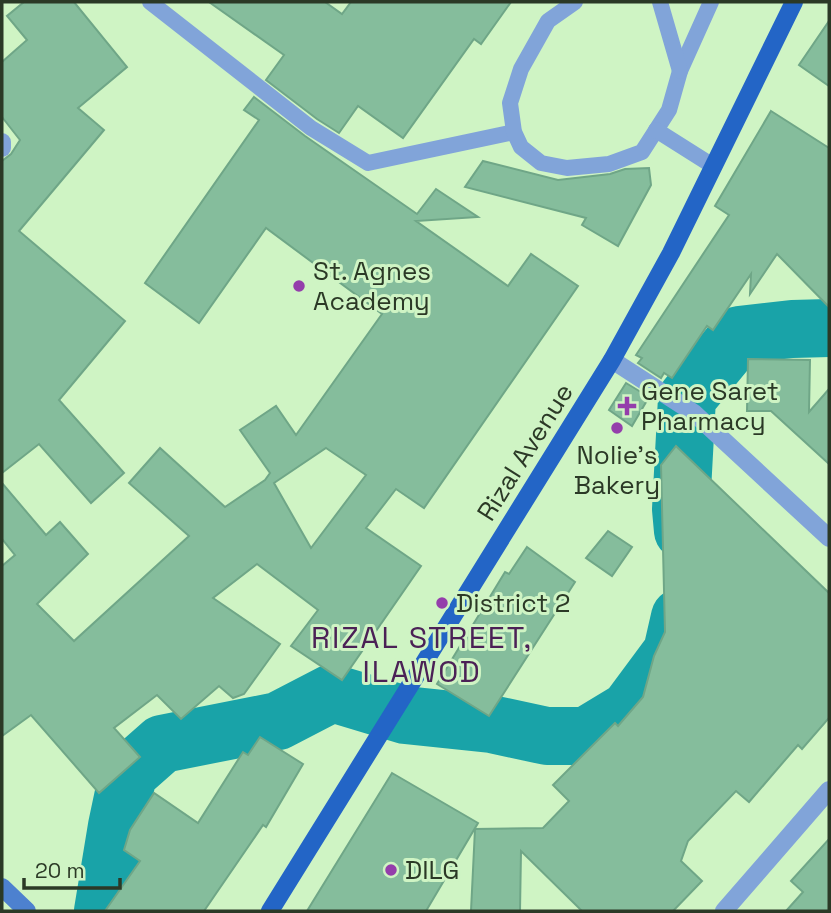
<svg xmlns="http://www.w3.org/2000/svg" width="831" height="913" font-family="'Space Grotesk',sans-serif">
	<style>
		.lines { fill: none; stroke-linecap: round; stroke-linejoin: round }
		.river { stroke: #19a3a8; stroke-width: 58 }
		.building { fill: #85bd9c; stroke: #6fa687; stroke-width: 2; fill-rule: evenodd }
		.lane { stroke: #81a4d9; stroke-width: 16 }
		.street { stroke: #81a4d9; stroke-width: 18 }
		.secondary { stroke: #4d81cf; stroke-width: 18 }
		.primary { stroke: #2365c6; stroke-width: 18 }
		.poi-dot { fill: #943eab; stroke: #cff4c4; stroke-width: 2.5 }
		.labels { text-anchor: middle; stroke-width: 6; stroke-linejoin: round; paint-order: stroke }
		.poi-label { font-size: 26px; fill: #2b3926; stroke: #cff4c4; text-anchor: start }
		.street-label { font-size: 26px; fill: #2b3926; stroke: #cff4c4 }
		.quarter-label { font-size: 30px; letter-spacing: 2px; fill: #4b2156; stroke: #cff4c4 }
	</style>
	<rect width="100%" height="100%" fill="#cff4c4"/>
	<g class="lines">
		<!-- river -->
		<g class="river">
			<path d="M683,531L681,509L687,398L739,335L792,329L829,328"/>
			<path d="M103,911L117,826L128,774L162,744L278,721L332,693L405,715L491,724L547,736H586L629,710L672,652L680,617"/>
		</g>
	</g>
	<!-- building -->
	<g class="building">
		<path d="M24,2H74L127,67L78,108L104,130L19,231L125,321L59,400L124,473L91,503L39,444L2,473V161L11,154L20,140L2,117V62L27,40L7,16Z"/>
		<path d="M209,2H325L342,14L351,2H511L481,44L474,39L403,138L358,106L339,133L317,119L266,80L284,55Z"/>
		<path d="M829,21V86L799,65Z"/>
		<path d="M254,97L305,136L417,214L436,189L478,217L416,221L508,286L531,254L578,286L424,508L396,489L366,528L421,566L342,680L291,646L318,610L257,564L213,598L280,644L244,694L233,698L219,686L181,719L157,695L114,728L140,757L99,793L31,715L2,736V566L15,555L2,539V483L46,535L60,522L88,554L37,604L74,641L189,536L129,483L160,448L225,507L265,480L270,473L240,430L276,406L296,435L382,314L266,228L199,323L145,283L259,120L244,110ZM326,448L366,475L311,548L274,483Z"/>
		<path d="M771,111L829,148V307L777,254L750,294L751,274L713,330L707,326L672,378L664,373L661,378L638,363L642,358L636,355L729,215L715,206Z"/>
		<path d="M483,161L558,180L610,174L625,169L649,168L651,185L618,246L582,225L586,218L465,187Z"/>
		<path d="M748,359L810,360L809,412L829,389V464L771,411H747Z"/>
		<path d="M626,383L649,397L632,426L609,410Z"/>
		<path d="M676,446L829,593V718L802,749L798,745L749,802L736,791L688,841L681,861L702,881L673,911H582L521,851L520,911H471L475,829L543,828L569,801L553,785L615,723L618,726L643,697L654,656L665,632L661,465Z"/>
		<path d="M608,531L632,547L612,576L586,558Z"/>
		<path d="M527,547L575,582L489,716L437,684L505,572L509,574Z"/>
		<path d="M260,737L303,764L266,827L263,825L204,911H105L140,861L124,850L130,830L154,793L198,823L243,752L248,755Z"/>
		<path d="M392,773L478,823L426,911H307Z"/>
		<path d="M829,839V911H786L803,892L791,881Z"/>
	</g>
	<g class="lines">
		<!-- lane -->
		<g class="lane">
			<path d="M150,2L311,128L368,163L514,132"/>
			<path d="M575,2L548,21L521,69L510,103L514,132L521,147L541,163L567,168L609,164L642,152L669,110L680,71L711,2"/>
			<path d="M660,2L680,71"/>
			<path d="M656,130L713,166"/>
		</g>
		<!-- street -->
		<g class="street">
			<path d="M2,142V148"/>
			<path d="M612,360L694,413L829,538"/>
			<path d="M724,911L829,790"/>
		</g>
		<!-- secondary -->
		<path class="secondary" d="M2,887L27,911"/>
		<!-- primary -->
		<path class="primary" d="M270,911L612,360L671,253L794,2"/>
	</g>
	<!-- markers -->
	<g class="poi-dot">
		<circle cx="299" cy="286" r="7"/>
		<path d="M623.5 395.5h7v7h7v7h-7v7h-7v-7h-7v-7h7z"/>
		<circle cx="617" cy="428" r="7"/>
		<circle cx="442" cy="603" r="7"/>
		<circle cx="391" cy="870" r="7"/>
	</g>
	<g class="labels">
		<!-- poi labels -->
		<g class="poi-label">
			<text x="313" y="280">St. Agnes<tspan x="313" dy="30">Academy</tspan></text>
			<text x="641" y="400">Gene Saret<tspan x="641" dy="30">Pharmacy</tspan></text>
			<text x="617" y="464" text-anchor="middle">Nolie's<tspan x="617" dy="30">Bakery</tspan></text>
			<text x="456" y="612">District 2</text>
			<text x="405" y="879">DILG</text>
		</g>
		<!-- street labels -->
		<g class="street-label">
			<text transform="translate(525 452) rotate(-58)" y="9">Rizal Avenue</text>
		</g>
		<!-- quarter labels -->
		<g class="quarter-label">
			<text x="422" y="648">RIZAL STREET,<tspan x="422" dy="34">ILAWOD</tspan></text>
		</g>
	</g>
	<!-- border -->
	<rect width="831" height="913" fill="none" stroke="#2b3926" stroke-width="7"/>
	<!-- scale -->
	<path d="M24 878v10h96v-10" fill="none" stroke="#2b3926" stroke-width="3.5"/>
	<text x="35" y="878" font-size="21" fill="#2b3926" stroke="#cff4c4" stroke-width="5" paint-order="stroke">20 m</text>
</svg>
